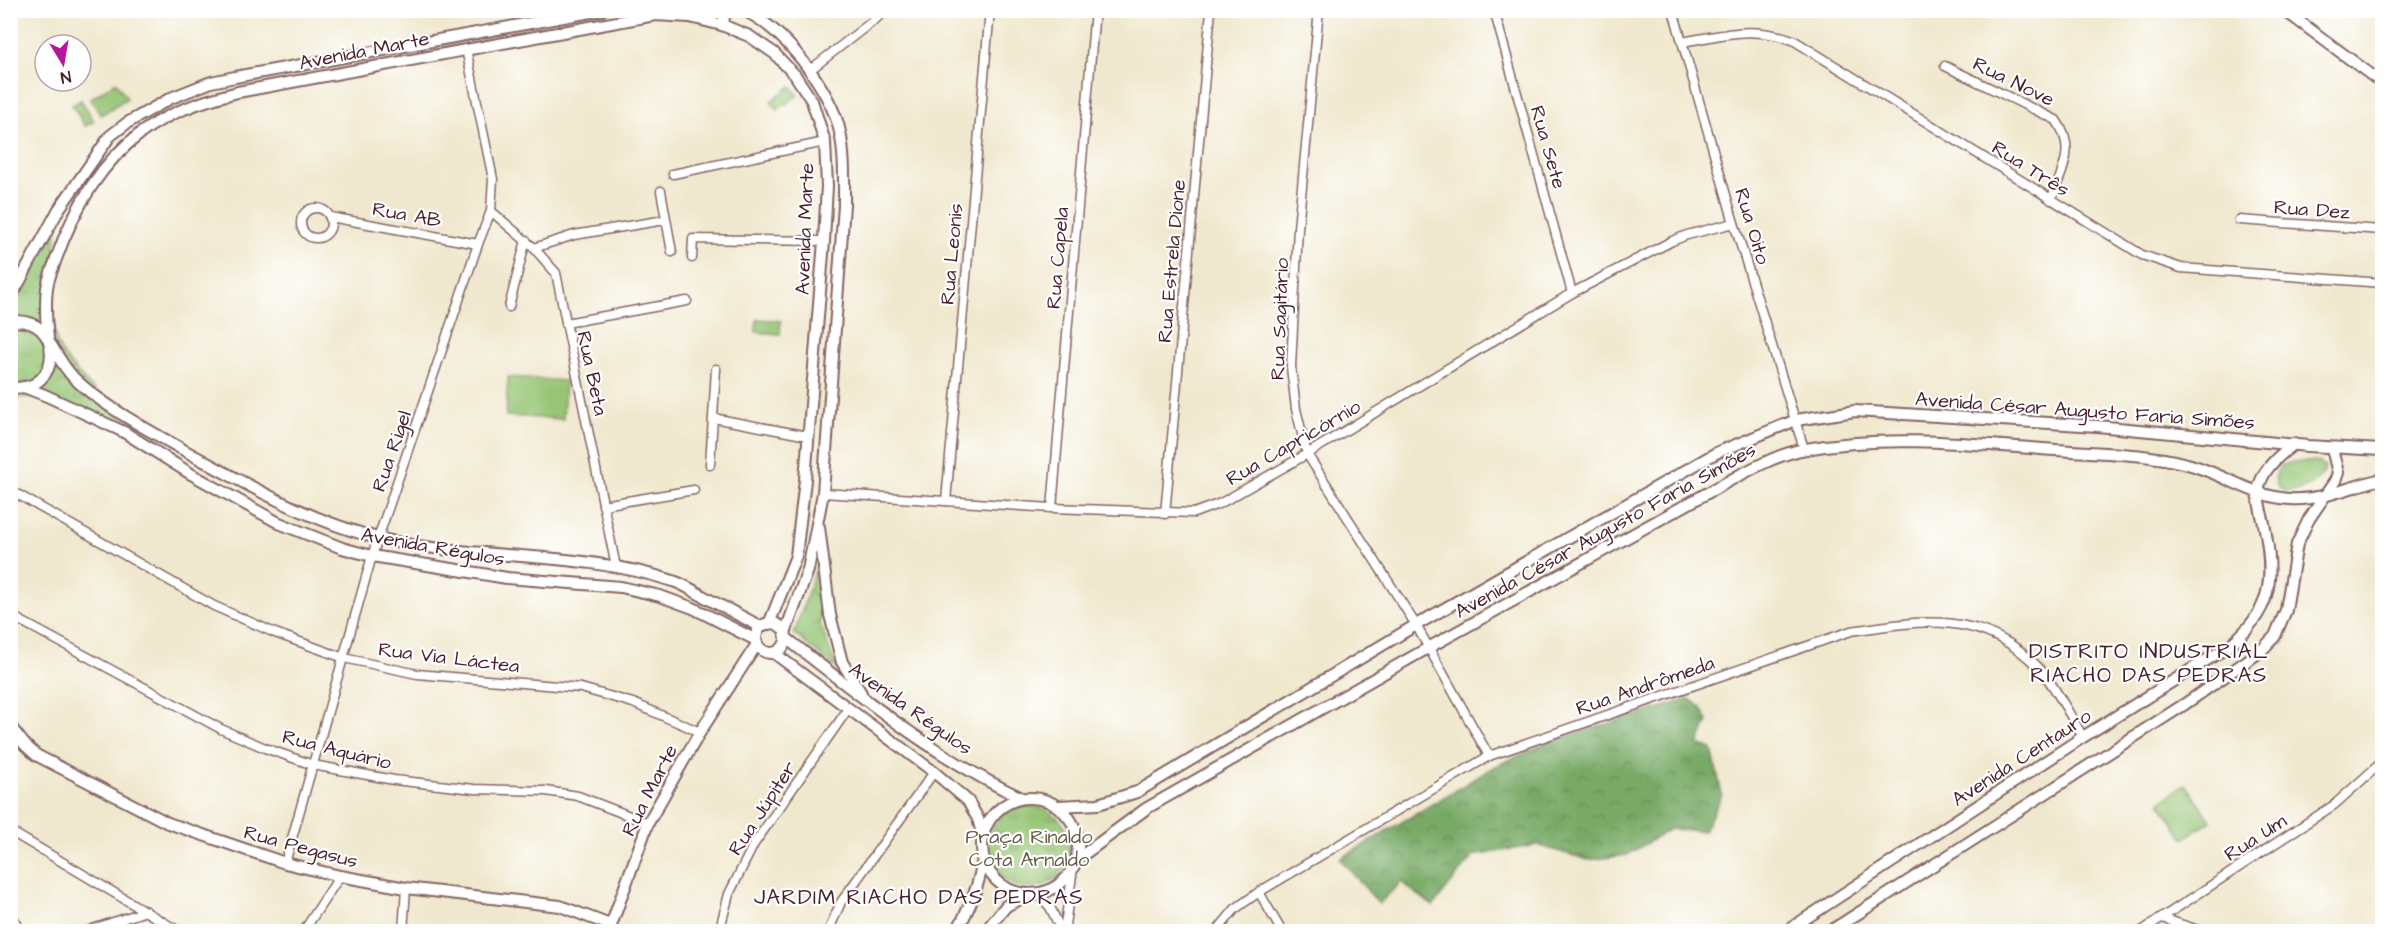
<svg xmlns="http://www.w3.org/2000/svg" width="2393" height="942" font-family="'Architects Daughter',sans-serif">
	<style>
		.grass { fill: #96c574; stroke: #707250; stroke-width: 1.5 }
		.forest { fill: url(#forest-crowns); stroke: #616448; stroke-width: 1.5 }
		.park { fill: url(#park-tufts); stroke: #707250; stroke-width: 1.5 }
		.lines { fill: none; stroke-linecap: round; stroke-linejoin: round }
		.minor-casing { stroke: #846564; stroke-width: 11 }
		.tertiary-casing { stroke: #846564; stroke-width: 14 }
		.minor { stroke: #fff; stroke-width: 8 }
		.tertiary { stroke: #fff; stroke-width: 10 }
		.labels { text-anchor: middle; stroke-width: 4.5; stroke-linejoin: round; paint-order: stroke }
		.street-label { font-size: 20px; fill: #4a1f2b; stroke: #fff }
		.park-label { font-size: 20px; fill: #655945; stroke: #fff }
		.neighbourhood-label { font-size: 21px; letter-spacing: 1.5px; fill: #4a1f2b; stroke: #fff }
	</style>
	<defs>
		<pattern id="forest-crowns" width="20" height="18" patternUnits="userSpaceOnUse" patternTransform="scale(1.5)"><rect width="20" height="18" fill="#78aa66"/><path d="M2 6a3 3 0 1 1 6 0M12 15a3 3 0 1 1 6 0" fill="none" stroke="#648a54"/></pattern>
		<pattern id="park-tufts" width="24" height="20" patternUnits="userSpaceOnUse" patternTransform="scale(1.5)"><rect width="24" height="20" fill="#96c574"/><path d="M3 7l-1-3M5 7V3M7 7l1-3M15 17l-1-3M17 17v-4M19 17l1-3" fill="none" stroke="#7c9f5f"/></pattern>
	</defs>
	<rect width="100%" height="100%" fill="#fff"/>
	<filter id="ink" filterUnits="userSpaceOnUse"><feTurbulence type="fractalNoise" baseFrequency=".0167" numOctaves="2"/><feDisplacementMap in="SourceGraphic" scale="12" xChannelSelector="R" yChannelSelector="G"/><feConvolveMatrix kernelMatrix="1 2 1 2 8 2 1 2 1" color-interpolation-filters="sRGB"/></filter>
	<filter id="wash" filterUnits="userSpaceOnUse"><feTurbulence type="fractalNoise" baseFrequency=".008" numOctaves="4" result="noise"/><feDisplacementMap in="SourceGraphic" scale="24" xChannelSelector="R" yChannelSelector="G"/><feGaussianBlur stdDeviation="1.35" result="paint"/><feColorMatrix in="noise" values="0 0 0 0 0 0 0 0 0 0 0 0 0 0 0 0 0 1.4 0 .05"/><feComposite in="paint" operator="in"/></filter>
	<g filter="url(#wash)">
		<rect width="100%" height="100%" fill="#f0e8ce"/>
		<!-- grass -->
		<g class="grass">
			<path d="M116,82L127,98L101,115L90,99Z"/>
			<path d="M791,86L798,95L777,110L771,101Z"/>
			<path d="M81,100L94,121L85,126L72,105Z"/>
			<path d="M757,319L781,321L780,334L756,332Z"/>
			<path d="M508,377L565,381L563,419L506,416Z"/>
			<path d="M2293,462H2320L2325,467C2319,495 2259,503 2280,466Z"/>
			<path d="M2186,784L2211,821L2184,839L2160,802Z"/>
		</g>
		<!-- forest -->
		<path class="forest" d="M1689,699L1700,706L1708,721L1698,744L1712,749L1722,795L1704,831L1670,829L1627,855L1588,860L1537,845L1473,856L1433,906L1401,882L1379,904L1340,859L1496,766L1551,741Z"/>
		<!-- park -->
		<g class="park">
			<path d="M57,229C54,266 47,303 56,339C63,368 120,413 142,435L36,396L11,398L10,305Z"/>
			<path d="M819,559L820,624L837,669L794,634Z"/>
			<circle cx="1029" cy="847" r="41"/>
		</g>
	</g>
	<g filter="url(#ink)">
		<g class="lines">
			<defs>
				<g id="minor">
					<path d="M1319,10L1298,228L1291,367L1296,409L1307,454L1416,625L1489,756"/>
					<path d="M1494,10L1572,293"/>
					<path d="M1673,10L1734,223L1804,449"/>
					<path d="M1682,42C1725,35 1750,25 1793,40L2142,255L2181,268L2382,283"/>
					<path d="M1945,66L2056,120C2077,149 2062,170 2051,200"/>
					<path d="M810,70L887,10"/>
					<path d="M673,174L825,142"/>
					<path d="M661,191L672,252"/>
					<circle cx="316" cy="223" r="15"/>
					<path d="M491,211L534,248L556,273L616,567"/>
					<path d="M330,217L478,244"/>
					<path d="M2239,220L2382,230"/>
					<path d="M534,248L574,235L665,220"/>
					<path d="M692,258L693,239L824,241"/>
					<path d="M10,273L22,279"/>
					<path d="M509,307L526,240"/>
					<path d="M566,323L687,301"/>
					<path d="M713,418L808,436"/>
					<path d="M710,465L716,369"/>
					<path d="M10,490L214,606L275,633L344,658L417,674L581,688L633,703L700,732"/>
					<path d="M823,493L1052,508L1194,513L1221,503L1307,454L1572,293L1672,241L1687,235L1734,223"/>
					<path d="M946,501L990,10"/>
					<path d="M603,505L694,490"/>
					<path d="M1052,508L1095,10"/>
					<path d="M1165,514L1211,10"/>
					<path d="M10,615L221,729L265,748L313,765L394,780L474,789L546,791L578,796L648,823"/>
					<path d="M10,831L180,932"/>
					<path d="M285,863L372,556L478,244L491,211L493,179L466,49"/>
					<path d="M1259,892L1282,932"/>
					<path d="M1037,893L1050,907L1062,932"/>
					<path d="M2162,918L2204,932"/>
					<path d="M84,932L146,911"/>
					<path d="M303,932L340,876"/>
					<path d="M403,932L406,888"/>
					<path d="M719,932L729,894L754,844L848,709"/>
					<path d="M828,932L841,902L934,772"/>
					<path d="M1064,932L1073,868"/>
					<path d="M1216,932L1235,909L1259,892L1489,756L1851,631C1922,620 1984,610 2039,668C2053,682 2072,719 2083,737"/>
					<path d="M2140,932L2334,805L2382,762"/>
				</g>
				<g id="tertiary">
					<path d="M742,10C782,25 832,91 840,132C845,156 844,181 844,205L823,493L808,570L785,633"/>
					<path d="M2284,10L2382,83"/>
					<path d="M722,25L726,10"/>
					<path d="M10,299L59,209L110,136L127,123L171,98L211,82L235,77L602,10"/>
					<path d="M10,322C65,313 64,396 10,387"/>
					<path d="M48,338C46,321 45,305 47,288C48,279 52,270 55,262C72,213 99,164 141,133C168,112 205,100 238,92L655,15L690,17L722,25L749,36L774,53L795,75L812,101L825,142L827,186L824,241L805,480L796,556L769,624"/>
					<path d="M51,345C58,356 65,369 74,378C100,404 148,430 180,448C244,483 310,522 382,539C478,561 579,550 673,581C683,584 692,590 701,595C721,606 741,616 761,627"/>
					<path d="M24,387L47,396L124,432L191,474L279,523L342,548L372,556L507,578L621,587L660,596L693,608L756,640"/>
					<path d="M819,527L830,615L842,662L861,693"/>
					<circle cx="771" cy="638" r="15"/>
					<path d="M786,638C859,695 937,759 1022,798"/>
					<path d="M774,653L934,772L968,801L978,819L983,837"/>
					<path d="M10,726L25,745L36,755L168,823L285,863L340,876L406,888L560,906L610,925"/>
					<circle cx="1030" cy="846" r="48"/>
					<path d="M1058,806L1098,804L1137,792L1416,625L1716,453L1796,420L1855,411L2097,426L2308,446L2382,450"/>
					<path d="M1076,860L1147,808L1428,648L1738,476C1759,465 1782,453 1806,449C1888,434 1974,444 2056,450C2099,453 2145,453 2187,464C2223,473 2252,497 2290,499C2322,501 2351,486 2382,479"/>
					<path d="M10,915L20,932"/>
					<path d="M609,931L648,823L700,732L757,644"/>
					<path d="M956,932C970,908 980,885 983,857"/>
					<path d="M985,932L1006,906L1030,894"/>
					<path d="M1785,932L2083,737L2226,648C2273,612 2275,579 2264,524C2261,510 2256,496 2260,483C2266,466 2281,454 2294,444"/>
					<path d="M1829,932L2185,704L2261,651L2275,636L2286,610L2297,544L2309,519L2335,481L2338,473L2332,448"/>
				</g>
			</defs>
			<!-- minor casing -->
			<use href="#minor" class="minor-casing"/>
			<!-- tertiary casing -->
			<use href="#tertiary" class="tertiary-casing"/>
			<!-- minor -->
			<use href="#minor" class="minor"/>
			<!-- tertiary -->
			<use href="#tertiary" class="tertiary"/>
		</g>
	</g>
	<g class="labels">
		<!-- street labels -->
		<g class="street-label">
			<text transform="translate(364 50) rotate(-11)" y="7">Avenida Marte</text>
			<text transform="translate(2014 81) rotate(26)" y="7">Rua Nove</text>
			<text transform="translate(1549 147) rotate(74)" y="7">Rua Sete</text>
			<text transform="translate(2031 168) rotate(32)" y="7">Rua Três</text>
			<text transform="translate(2312 209) rotate(4)" y="7">Rua Dez</text>
			<text transform="translate(407 214) rotate(10)" y="7">Rua AB</text>
			<text transform="translate(1753 226) rotate(73)" y="7">Rua Oito</text>
			<text transform="translate(804 229) rotate(-88)" y="7">Avenida Marte</text>
			<text transform="translate(951 254) rotate(-85)" y="7">Rua Leonis</text>
			<text transform="translate(1057 258) rotate(-85)" y="7">Rua Capela</text>
			<text transform="translate(1171 261) rotate(-85)" y="7">Rua Estrela Dione</text>
			<text transform="translate(1279 319) rotate(-88)" y="7">Rua Sagitário</text>
			<text transform="translate(593 373) rotate(78)" y="7">Rua Beta</text>
			<text transform="translate(2085 410) rotate(4)" y="7">Avenida César Augusto Faria Simões</text>
			<text transform="translate(1293 442) rotate(-30)" y="7">Rua Capricórnio</text>
			<text transform="translate(391 451) rotate(-71)" y="7">Rua Rigel</text>
			<text transform="translate(1605 530) rotate(-29)" y="7">Avenida César Augusto Faria Simões</text>
			<text transform="translate(433 546) rotate(10)" y="7">Avenida Régulos</text>
			<text transform="translate(449 657) rotate(7)" y="7">Rua Via Láctea</text>
			<text transform="translate(1645 685) rotate(-19)" y="7">Rua Andrômeda</text>
			<text transform="translate(911 708) rotate(35)" y="7">Avenida Régulos</text>
			<text transform="translate(337 749) rotate(14)" y="7">Rua Aquário</text>
			<text transform="translate(2021 757) rotate(-33)" y="7">Avenida Centauro</text>
			<text transform="translate(649 790) rotate(-63)" y="7">Rua Marte</text>
			<text transform="translate(762 808) rotate(-57)" y="7">Rua Júpiter</text>
			<text transform="translate(2255 837) rotate(-33)" y="7">Rua Um</text>
			<text transform="translate(301 846) rotate(15)" y="7">Rua Pegasus</text>
		</g>
		<!-- park labels -->
		<g class="park-label">
			<text x="1029" y="843">Praça Rinaldo<tspan x="1029" dy="23">Cota Arnaldo</tspan></text>
		</g>
		<!-- neighbourhood labels -->
		<g class="neighbourhood-label">
			<text x="2149" y="658">DISTRITO INDUSTRIAL<tspan x="2149" dy="24">RIACHO DAS PEDRAS</tspan></text>
			<text x="919" y="904">JARDIM RIACHO DAS PEDRAS</text>
		</g>
	</g>
	<!-- margin -->
	<rect width="2393" height="942" fill="none" stroke="#fff" stroke-width="36"/>
	<!-- north arrow -->
	<g transform="translate(63 63) rotate(169)"><circle r="28" fill="#ffffff" stroke="#b7a5aa" stroke-width="1.5"/>
	<path d="M0-4.5L10 22L0 15L-10 22Z" fill="#b5179e"/>
	<text y="-9" font-size="16" font-weight="bold" text-anchor="middle" fill="#4a1f2b">N</text>
	</g>
</svg>
